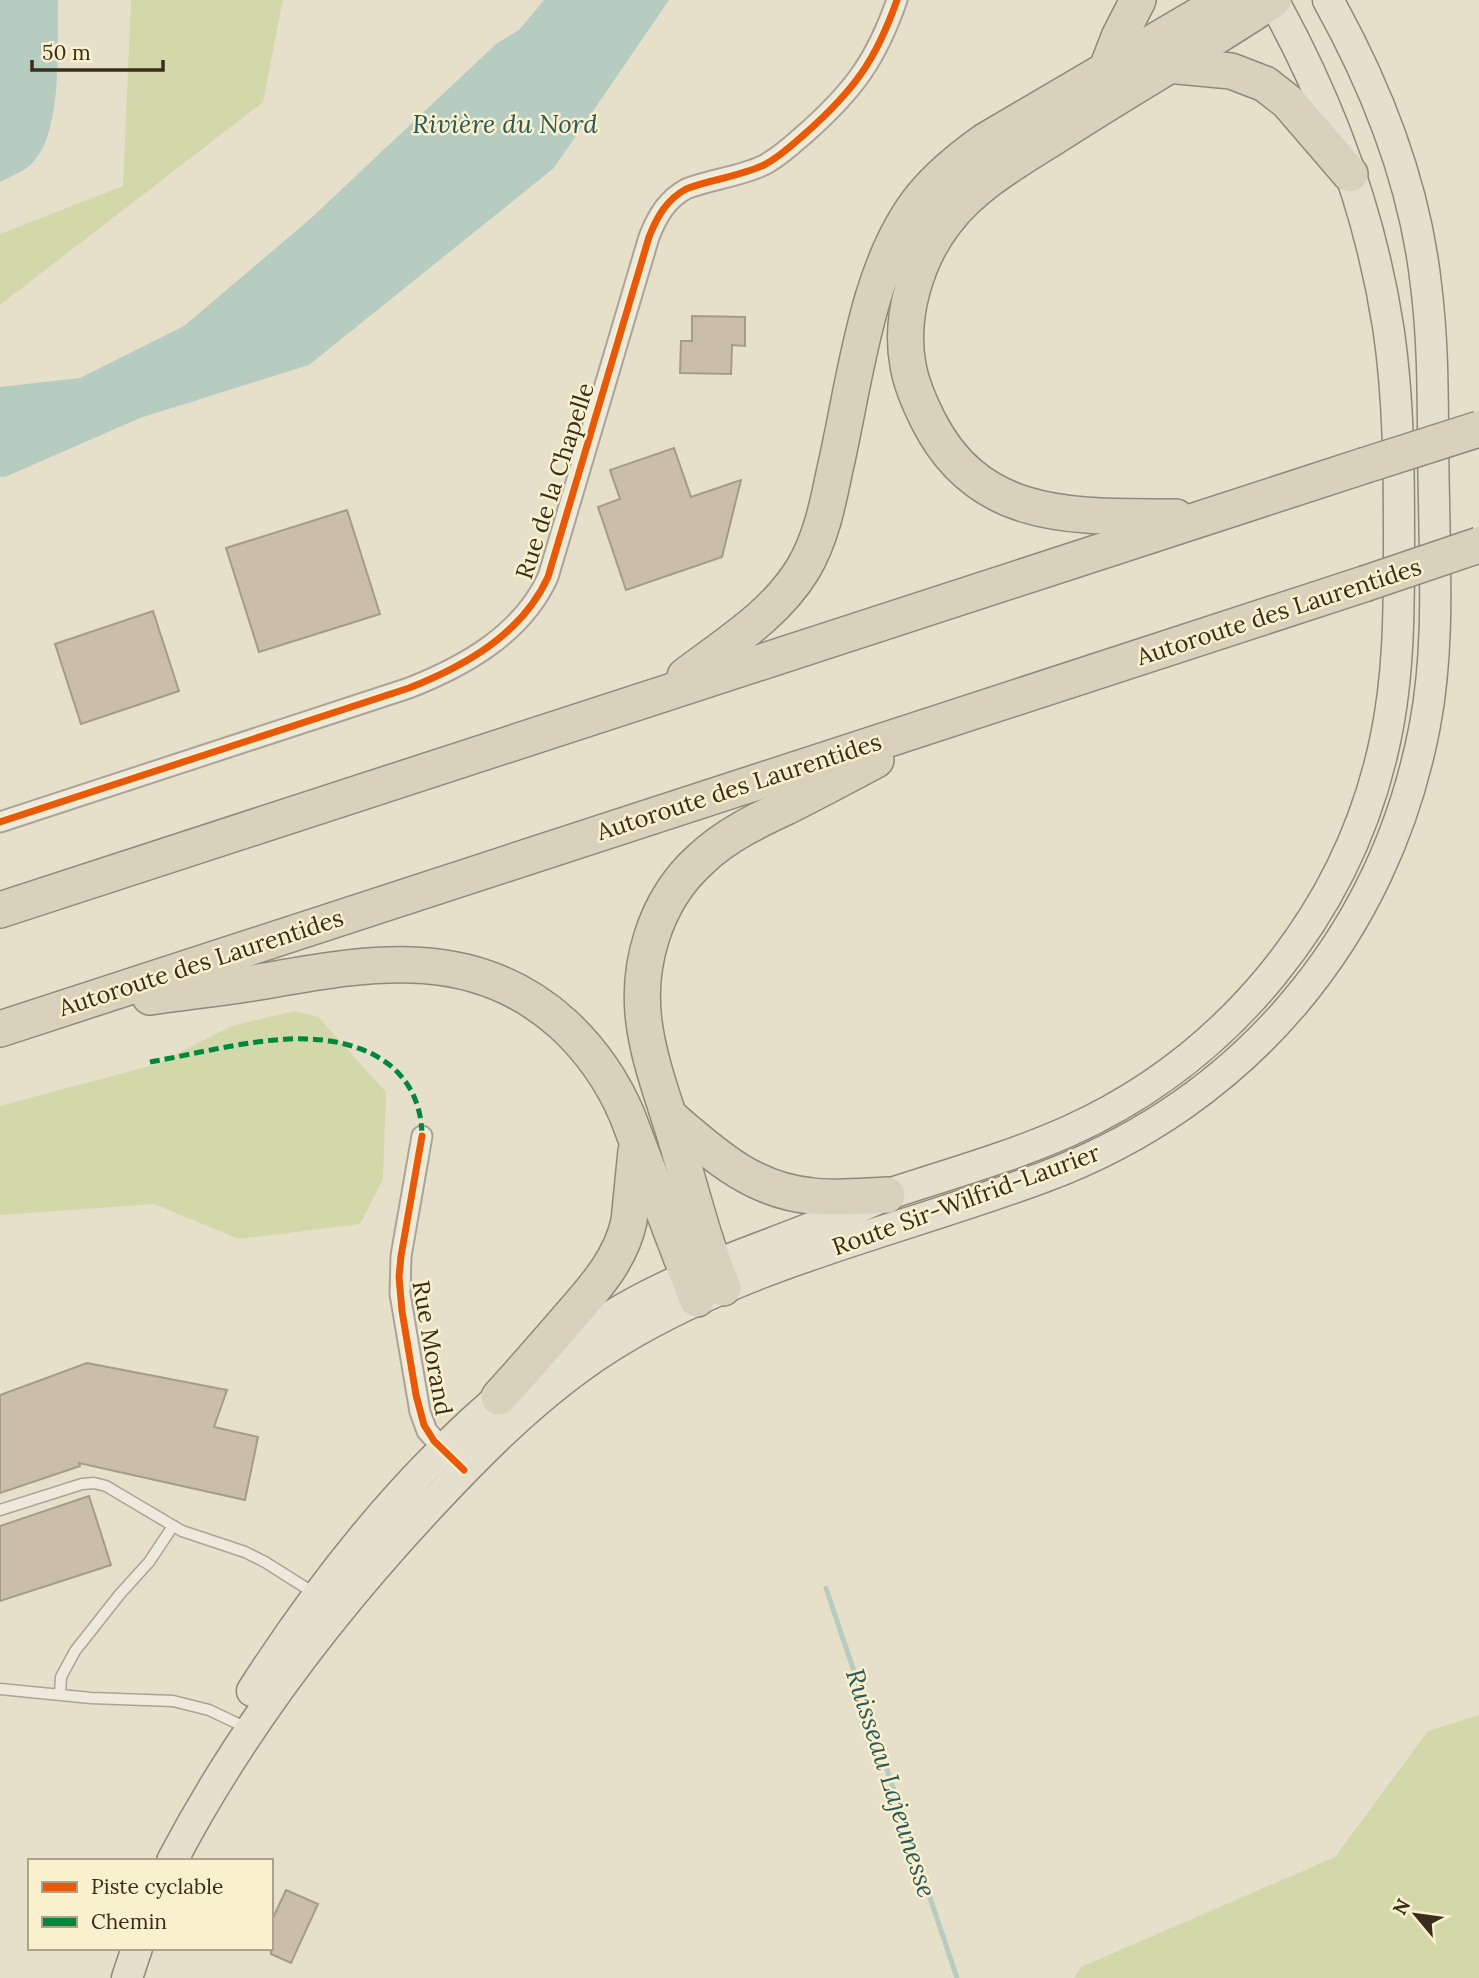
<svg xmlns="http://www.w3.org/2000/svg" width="1479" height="1978" font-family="Lora,serif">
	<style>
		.green { fill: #d3d8ab }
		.water { fill: #b6ccc0 }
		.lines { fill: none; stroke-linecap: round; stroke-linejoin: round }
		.stream { stroke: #b6ccc0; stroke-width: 5 }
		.building { fill: #cabeaa; stroke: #a69b89; stroke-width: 2 }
		.lane-casing { stroke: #aba494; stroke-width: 13 }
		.street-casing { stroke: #aba494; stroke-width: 23 }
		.primary-casing { stroke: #90897a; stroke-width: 33 }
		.highway-casing { stroke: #90897a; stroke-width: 38 }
		.path { stroke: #c6c1b3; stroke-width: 3.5; stroke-dasharray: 5 3.5; stroke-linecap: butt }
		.lane { stroke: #ede9dd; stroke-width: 10 }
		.street { stroke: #ede9dd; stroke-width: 19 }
		.primary { stroke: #e5e0cd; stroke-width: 30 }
		.highway { stroke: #d9d1bb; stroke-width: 35 }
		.highway-bridge-casing { stroke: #90897a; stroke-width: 38; stroke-linecap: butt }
		.highway-bridge { stroke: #d9d1bb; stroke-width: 35 }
		.quiet { stroke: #00873e; stroke-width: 5; stroke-dasharray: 10 5; stroke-linecap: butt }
		.cycleway-casing { stroke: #f9f0ce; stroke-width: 11 }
		.cycleway { stroke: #e8590c; stroke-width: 7 }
		.labels { text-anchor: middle; stroke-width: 5; stroke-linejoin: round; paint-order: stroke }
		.street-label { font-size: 24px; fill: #3a2d1b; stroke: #f9f0ce }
		.water-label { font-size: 26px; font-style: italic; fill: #29595b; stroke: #f9f0ce }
	</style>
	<rect width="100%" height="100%" fill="#e6e0ca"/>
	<!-- green -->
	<g class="green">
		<path d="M131,0H283L263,102L0,305V234L123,186Z"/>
		<path d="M294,1011L318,1017L386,1092L383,1179L360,1224L239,1239L154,1204L0,1215V1106L157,1064L231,1026Z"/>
		<path d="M1479,1715V1978H1074L1081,1967L1335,1857L1428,1731Z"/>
	</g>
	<!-- water -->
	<g class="water">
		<path d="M0,0H58C57,43 64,138 29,166C21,173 9,177 0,182Z"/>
		<path d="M544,0H669L554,168L309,365L140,418L5,477H0V387L80,378L184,326L309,220L496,44L519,30Z"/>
	</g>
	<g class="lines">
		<!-- stream -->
		<path class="stream" d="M826,1588L957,1978"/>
	</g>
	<!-- building -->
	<g class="building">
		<path d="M692,316L745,317V346L732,345L731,374L680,373L681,341H692Z"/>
		<path d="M674,448L691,497L741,480L722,557L626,590L598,507L620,499L610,470Z"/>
		<path d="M347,510L380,614L259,652L226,548Z"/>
		<path d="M153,611L179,691L81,724L55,644Z"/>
		<path d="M87,1363L227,1390L214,1427L258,1437L245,1500L79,1463L80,1466L0,1493V1395Z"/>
		<path d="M89,1496L111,1565L0,1601V1526Z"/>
		<path d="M286,1890L318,1904L291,1963L271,1954V1922Z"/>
	</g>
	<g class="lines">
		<defs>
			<g id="lane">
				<path d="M0,1510L82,1484L94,1483L106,1486L182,1531L245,1552L265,1562L314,1593"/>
				<path d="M0,1689L91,1698L173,1701L209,1710L249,1729"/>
				<path d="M60,1693L61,1677L75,1651L120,1594L149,1562L173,1526"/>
			</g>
			<g id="street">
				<path d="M0,822L409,688C465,666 522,634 548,577L649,237C657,217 666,200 686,189C711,179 739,177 764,165C780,157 793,144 807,132C854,90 876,60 897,0"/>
				<path d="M422,1136L401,1256L400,1294L420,1412L427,1431L451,1457"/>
			</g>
			<g id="primary">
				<path d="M252,1691C349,1539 479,1387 639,1300C701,1267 767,1246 831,1220C852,1211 873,1200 895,1192C953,1173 1013,1156 1069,1131C1229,1059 1349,912 1385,741C1399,677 1399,610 1399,545C1399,472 1399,398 1388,326C1370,211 1329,101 1273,0"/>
				<path d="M172,1861C241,1729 330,1613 431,1505C488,1444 549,1383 621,1340C752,1261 902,1230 1044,1177C1245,1102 1385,936 1425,725C1439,651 1435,574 1434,499C1432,428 1435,355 1426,285C1415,184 1377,88 1328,0"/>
				<path d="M127,1978L137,1948"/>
			</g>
			<g id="highway">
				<path d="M1167,65L1231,71L1265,84L1288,102L1350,174"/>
				<path d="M1107,68L1119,37L1138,0"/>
				<path d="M1176,517C1077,516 980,524 928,420C919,402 911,384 908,365C899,317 916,259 946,221C973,185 1016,161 1054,137C1126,90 1201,48 1273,0"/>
				<path d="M685,676C727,644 775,615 803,569C821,539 828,503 835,469C855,383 866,266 922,197C940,175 961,158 985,141L1225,0"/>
				<path d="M0,910L1363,466"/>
				<path d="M150,997C191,991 231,987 271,980C376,961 477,946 563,1024C590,1049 612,1080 627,1115L697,1299"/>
				<path d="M0,1029L1364,584"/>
				<path d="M669,1116C712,1153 752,1191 812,1196C837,1199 862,1196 887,1195"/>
				<path d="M723,1288C704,1242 692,1194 678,1146C667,1108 651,1068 645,1029C635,968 654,901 701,859C725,836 756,821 786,807C816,792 846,776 876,760"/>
				<path d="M499,1397C520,1374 540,1351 560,1328C588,1295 620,1264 629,1221L636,1151"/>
			</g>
		</defs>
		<!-- lane casing -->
		<use href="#lane" class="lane-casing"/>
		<!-- street casing -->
		<use href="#street" class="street-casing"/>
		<!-- primary casing -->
		<use href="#primary" class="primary-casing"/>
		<!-- highway casing -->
		<use href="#highway" class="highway-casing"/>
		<!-- path -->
		<path class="path" d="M271,1918L273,1919"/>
		<!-- lane -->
		<use href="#lane" class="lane"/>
		<!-- street -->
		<use href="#street" class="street"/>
		<!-- primary -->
		<use href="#primary" class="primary"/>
		<!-- highway -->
		<use href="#highway" class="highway"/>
		<defs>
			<g id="highway-bridge">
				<path d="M1363,466L1479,429"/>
				<path d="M1364,584L1479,545"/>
			</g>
		</defs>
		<!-- highway-bridge casing -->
		<use href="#highway-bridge" class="highway-bridge-casing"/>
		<!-- highway-bridge -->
		<use href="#highway-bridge" class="highway-bridge"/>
		<!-- quiet -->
		<path class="quiet" d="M150,1062C195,1054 244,1041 289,1039C355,1036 421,1061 422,1136"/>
		<defs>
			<g id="cycleway">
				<path d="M0,822L409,688C465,666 522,634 548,577L649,237C657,217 666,200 686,189C711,179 739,177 764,165C780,157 793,144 807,132C854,90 876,60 897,0"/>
				<path d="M422,1136L401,1256L399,1277L402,1311L416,1395L424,1425L434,1441L464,1470"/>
			</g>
		</defs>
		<!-- cycleway casing -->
		<use href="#cycleway" class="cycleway-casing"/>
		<!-- cycleway -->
		<use href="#cycleway" class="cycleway"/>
	</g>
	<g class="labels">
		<!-- street labels -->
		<g class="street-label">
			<text transform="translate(555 481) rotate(-72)" y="8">Rue de la Chapelle</text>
			<text transform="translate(1279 612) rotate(-18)" y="8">Autoroute des Laurentides</text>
			<text transform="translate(739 787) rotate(-18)" y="8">Autoroute des Laurentides</text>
			<text transform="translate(201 963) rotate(-18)" y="8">Autoroute des Laurentides</text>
			<text transform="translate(966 1200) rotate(-20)" y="8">Route Sir-Wilfrid-Laurier</text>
			<text transform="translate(432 1348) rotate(80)" y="8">Rue Morand</text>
		</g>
		<!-- water labels -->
		<g class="water-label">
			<text x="505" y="133">Rivière du Nord</text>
			<text transform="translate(891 1783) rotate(72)" y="9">Ruisseau Lajeunesse</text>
		</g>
	</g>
	<!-- legend -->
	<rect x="28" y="1859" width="245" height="91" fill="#f9f0ce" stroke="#ada286" stroke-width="2"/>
	<rect x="42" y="1882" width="35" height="10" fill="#e8590c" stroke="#ada286" stroke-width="2"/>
	<text x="91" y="1894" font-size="21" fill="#3a2d1b">Piste cyclable</text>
	<rect x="42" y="1917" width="35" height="10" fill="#00873e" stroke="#ada286" stroke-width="2"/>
	<text x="91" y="1929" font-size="21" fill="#3a2d1b">Chemin</text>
	<!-- north arrow -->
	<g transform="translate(1416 1915) rotate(299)" stroke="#f9f0ce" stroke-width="5" paint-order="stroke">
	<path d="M0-5L12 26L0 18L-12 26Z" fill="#3a2d1b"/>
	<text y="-10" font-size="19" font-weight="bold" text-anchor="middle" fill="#3a2d1b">N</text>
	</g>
	<!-- scale -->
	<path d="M32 60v10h131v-10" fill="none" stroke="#3a2d1b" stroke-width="3.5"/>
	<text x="42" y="60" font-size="21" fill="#3a2d1b" stroke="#f9f0ce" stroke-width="5" paint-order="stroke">50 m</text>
</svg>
